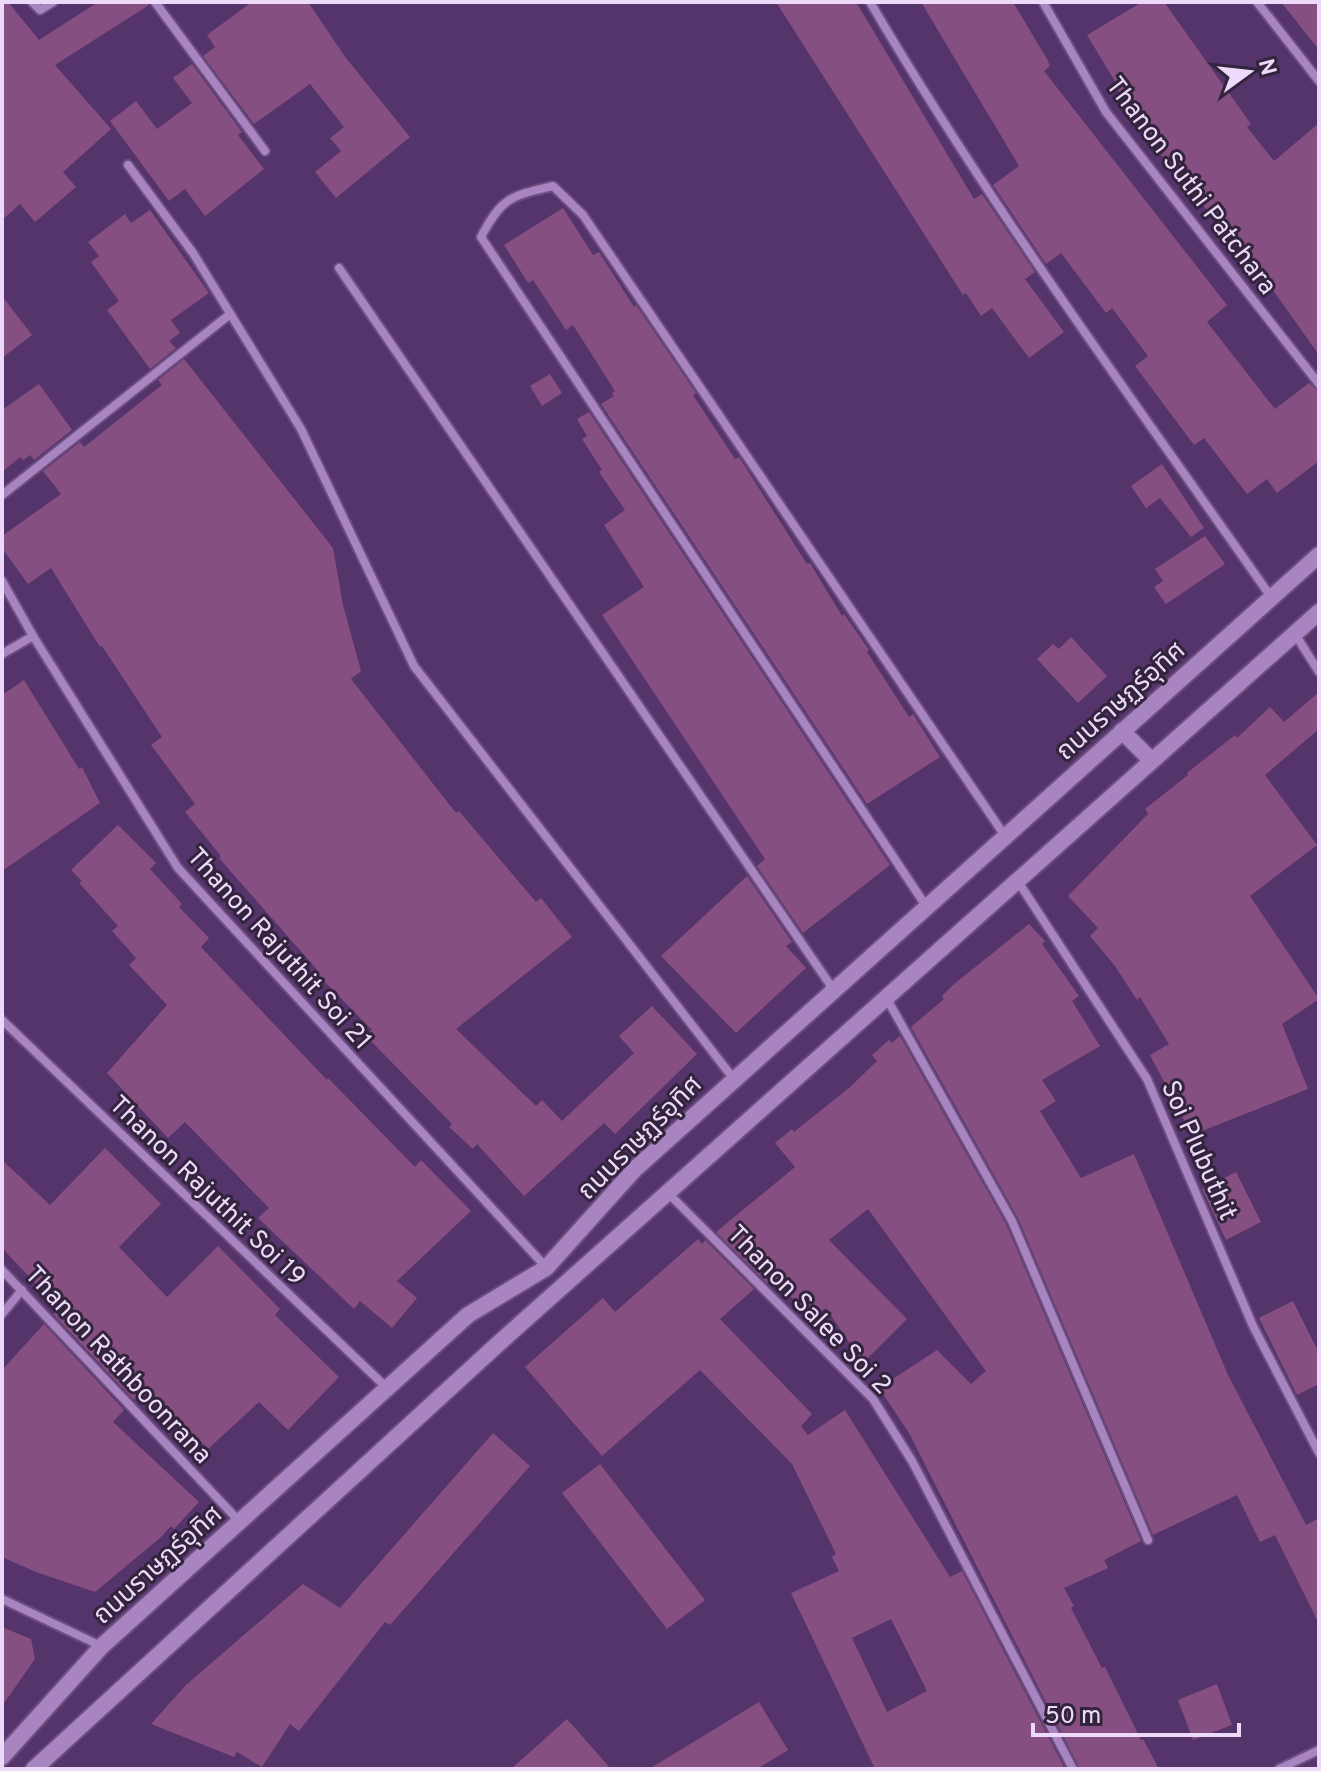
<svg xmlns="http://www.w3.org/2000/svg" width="1321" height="1771" font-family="Overpass,'Noto Sans Thai',sans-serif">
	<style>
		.building { fill: #864f81; fill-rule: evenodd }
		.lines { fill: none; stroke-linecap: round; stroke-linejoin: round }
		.street-casing { stroke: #6c4f7e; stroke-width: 12 }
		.secondary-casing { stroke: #6c4f7e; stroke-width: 20 }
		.street { stroke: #a884c1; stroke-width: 8 }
		.secondary { stroke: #a884c1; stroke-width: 16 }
		.labels { text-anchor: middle; stroke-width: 6; stroke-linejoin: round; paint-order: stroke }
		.street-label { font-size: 26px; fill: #eddafb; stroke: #33243d }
	</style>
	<rect width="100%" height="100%" fill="#55346b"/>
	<!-- building -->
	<g class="building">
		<path d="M2,2H8L39,40L98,2H148L149,5L55,65L111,129L63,172L76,187L35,222L20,204L2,220Z"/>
		<path d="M252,2H308L346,58L410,137L336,198L315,172L341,151L330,138L344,127L310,84L254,124L203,56L215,47L207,35Z"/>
		<path d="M776,2H856L974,199L982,194L1035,272L1025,279L1064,332L1029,358L992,308L981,316L966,293L963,295Z"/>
		<path d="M921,2H1013L1047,59L1050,66L1044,71L1227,305L1207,322L1275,409L1309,383L1319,391V461L1277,493L1267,479L1247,494L1204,438L1194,445L1135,366L1148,356L1112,308L1106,313L1061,253L1046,264L993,185L1019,166Z"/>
		<path d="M1142,2H1164L1251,124L1247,127L1274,161L1319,123V355L1265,279L1161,155L1164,152L1114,85L1116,83L1087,35Z"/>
		<path d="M1281,2H1319V50Z"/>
		<path d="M192,64L242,132L238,135L264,169L205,216L185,189L169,201L110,121L136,101L157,129L192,103L173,78Z"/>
		<path d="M563,208L593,255L599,252L634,307L636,305L696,393L693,395L735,459L739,457L807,564L810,563L842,616L844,614L869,650L867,652L909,717L913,714L940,757L867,804L601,404L614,396L612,393L615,391L573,325L566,330L533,280L528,283L504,245Z"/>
		<path d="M150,210L209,293L171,320L180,333L169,341L176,348L150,369L107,310L119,301L91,262L99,256L88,242L125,214L131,223Z"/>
		<path d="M2,296L32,335L2,358Z"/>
		<path d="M184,359L333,548L343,605L361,671L351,679L456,813L459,811L536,902L541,898L572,937L456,1029L536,1106L542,1100L562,1121L634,1053L619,1036L652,1006L697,1054L615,1134L604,1123L524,1196L477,1144L473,1149L449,1127L452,1124L366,1036L372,1030L317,974L319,972L219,858L221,856L185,812L195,804L151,745L162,737L102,646L100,647L51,568L28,584L2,548V536L61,494L43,471L80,442L84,447L162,385L158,380Z"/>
		<path d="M550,374L562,393L542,406L530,386Z"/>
		<path d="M39,384L72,430L34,460L30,455L23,460L20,457L2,472V410Z"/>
		<path d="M589,412L890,865L803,933L757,866L765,859L602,615L644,587L604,525L625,510L599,472L602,470L582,439L587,436L577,419Z"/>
		<path d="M1162,464L1204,528L1191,537L1160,498L1146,508L1131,486Z"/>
		<path d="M1205,536L1225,564L1166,604L1154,587L1163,581L1155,569Z"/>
		<path d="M1071,637L1107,676L1078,703L1037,659L1053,644L1059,649Z"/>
		<path d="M24,680L79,769L82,767L100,803L2,871V695Z"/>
		<path d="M1319,692V729L1265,775L1317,845L1250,896L1319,999L1282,1024L1308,1089L1192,1135L1150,1055L1169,1044L1140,997L1137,1000L1115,966L1090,936L1098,928L1068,896L1148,814L1145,809L1188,775L1187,773L1235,735L1237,738L1270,707L1284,722Z"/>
		<path d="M118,825L156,863L150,869L182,904L179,907L209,938L201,947L327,1080L328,1078L415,1167L421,1160L471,1211L397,1281L417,1298L392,1328L360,1301L354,1309L258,1218L269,1208L185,1122L168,1138L107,1073L167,1005L129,965L136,958L112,931L118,926L79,883L82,881L71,870Z"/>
		<path d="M747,876L792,942L786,946L806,968L736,1033L661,956Z"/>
		<path d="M1029,924L1045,941L1042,944L1079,996L1072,1001L1100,1046L1042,1080L1056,1101L1040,1111L1081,1178L1134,1154L1228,1375L1306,1525L1319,1518V1624L1275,1535L1260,1542L1237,1495L1153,1535L1018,1218L911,1027L944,999L942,996L953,985Z"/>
		<path d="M900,1036L1006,1224L1141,1541L1104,1560L1108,1568L1064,1588L1074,1606L1071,1608L1102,1668L1105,1667L1141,1740L1143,1739L1159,1769H1080L909,1433L879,1388L937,1350L971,1384L986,1371L868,1209L829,1240L907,1319L863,1363L826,1308L811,1317L773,1279L767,1283L716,1232L795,1167L775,1143L792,1129L794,1132L850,1087L877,1061L872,1055L889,1040L892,1043Z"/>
		<path d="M105,1148L161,1204L119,1247L167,1297L218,1246L280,1309L275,1315L339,1377L288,1430L259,1402L208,1449L146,1387L134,1400L53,1314L57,1309L35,1289L38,1286L2,1248V1160L50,1205Z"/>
		<path d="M1236,1172L1261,1222L1226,1240L1202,1189Z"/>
		<path d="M698,1239L702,1244L705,1240L754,1289L720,1319L812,1414L801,1426L808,1435L845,1410L950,1577L962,1571L1065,1769H875L791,1593L839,1571L832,1557L836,1554L792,1464L700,1370L602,1456L525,1367L603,1298L615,1312ZM891,1619L927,1691L887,1712L852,1638Z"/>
		<path d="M1293,1301L1319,1353V1384L1297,1395L1259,1318Z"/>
		<path d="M44,1324L124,1410L113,1422L199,1502L174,1529L171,1526L161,1537L95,1592L36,1572L2,1557V1370Z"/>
		<path d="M493,1433L530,1466L390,1625L385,1622L299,1731L290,1724L262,1767L237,1752L234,1757L151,1724L186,1685L303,1584L340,1608Z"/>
		<path d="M600,1464L705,1600L667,1629L562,1493Z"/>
		<path d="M2,1627L31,1639L35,1659L2,1706Z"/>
		<path d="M1217,1684L1232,1725L1193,1740L1178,1700Z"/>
		<path d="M759,1702L788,1750L757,1769H649Z"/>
		<path d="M567,1719L611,1769H511Z"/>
	</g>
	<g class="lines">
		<defs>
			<g id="street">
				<path d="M32,2L40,10L53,2"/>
				<path d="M155,2L265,151"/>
				<path d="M870,2C991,208 1134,401 1271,597"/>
				<path d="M1043,2L1106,112L1319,384"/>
				<path d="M1257,2L1319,81"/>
				<path d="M128,165L193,253L301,429L414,666L733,1078"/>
				<path d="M339,268L833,989"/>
				<path d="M2,495L229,315"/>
				<path d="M2,581L33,636L178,868L546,1267"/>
				<path d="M1295,634L1319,672"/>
				<path d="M2,654L33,636"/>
				<path d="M1017,880L1147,1079L1253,1326L1319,1453"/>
				<path d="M926,906L481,237C502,197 511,196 553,186L583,215L1005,836"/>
				<path d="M887,999L1012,1221L1148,1540"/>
				<path d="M2,1020L387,1388"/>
				<path d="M668,1193L873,1399L912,1461L1073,1769"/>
				<path d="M2,1270L239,1521"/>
				<path d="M2,1314L22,1290"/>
				<path d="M2,1599L101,1646"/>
				<path d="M1279,1769L1319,1750"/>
			</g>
			<g id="secondary">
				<path d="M1122,731L1151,760"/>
				<path d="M2,1757L102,1646L468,1315L546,1268L635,1169L1319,555"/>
				<path d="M34,1769L499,1343L1319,612"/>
			</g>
		</defs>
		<!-- street casing -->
		<use href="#street" class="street-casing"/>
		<!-- secondary casing -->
		<use href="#secondary" class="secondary-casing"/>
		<!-- street -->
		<use href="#street" class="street"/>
		<!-- secondary -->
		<use href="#secondary" class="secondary"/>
	</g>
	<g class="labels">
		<!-- street labels -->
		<g class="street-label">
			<text transform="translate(1192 185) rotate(53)" y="9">Thanon Suthi Patchara</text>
			<text transform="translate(1120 700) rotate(-42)" y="9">ถนนราษฏร์อุทิศ</text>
			<text transform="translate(280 948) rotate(48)" y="9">Thanon Rajuthit Soi 21</text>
			<text transform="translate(639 1137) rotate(-45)" y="9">ถนนราษฏร์อุทิศ</text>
			<text transform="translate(1200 1150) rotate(66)" y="9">Soi Plubuthit</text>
			<text transform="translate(208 1190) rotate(44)" y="9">Thanon Rajuthit Soi 19</text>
			<text transform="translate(810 1309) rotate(46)" y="9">Thanon Salee Soi 2</text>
			<text transform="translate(119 1364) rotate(47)" y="9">Thanon Rathboonrana</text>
			<text transform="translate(157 1564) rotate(-42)" y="9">ถนนราษฏร์อุทิศ</text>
		</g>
	</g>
	<!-- border -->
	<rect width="1321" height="1771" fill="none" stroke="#eddafb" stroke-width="8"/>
	<!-- north arrow -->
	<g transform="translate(1249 72) rotate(75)" stroke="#33243d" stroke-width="6" paint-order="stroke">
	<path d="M0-6L14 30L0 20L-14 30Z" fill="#eddafb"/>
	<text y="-12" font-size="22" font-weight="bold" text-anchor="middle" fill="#eddafb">N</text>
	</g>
	<!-- scale -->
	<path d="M1033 1723v12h206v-12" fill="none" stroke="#eddafb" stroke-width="4"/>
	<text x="1045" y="1723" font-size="24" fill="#eddafb" stroke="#33243d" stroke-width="6" paint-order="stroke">50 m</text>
</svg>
